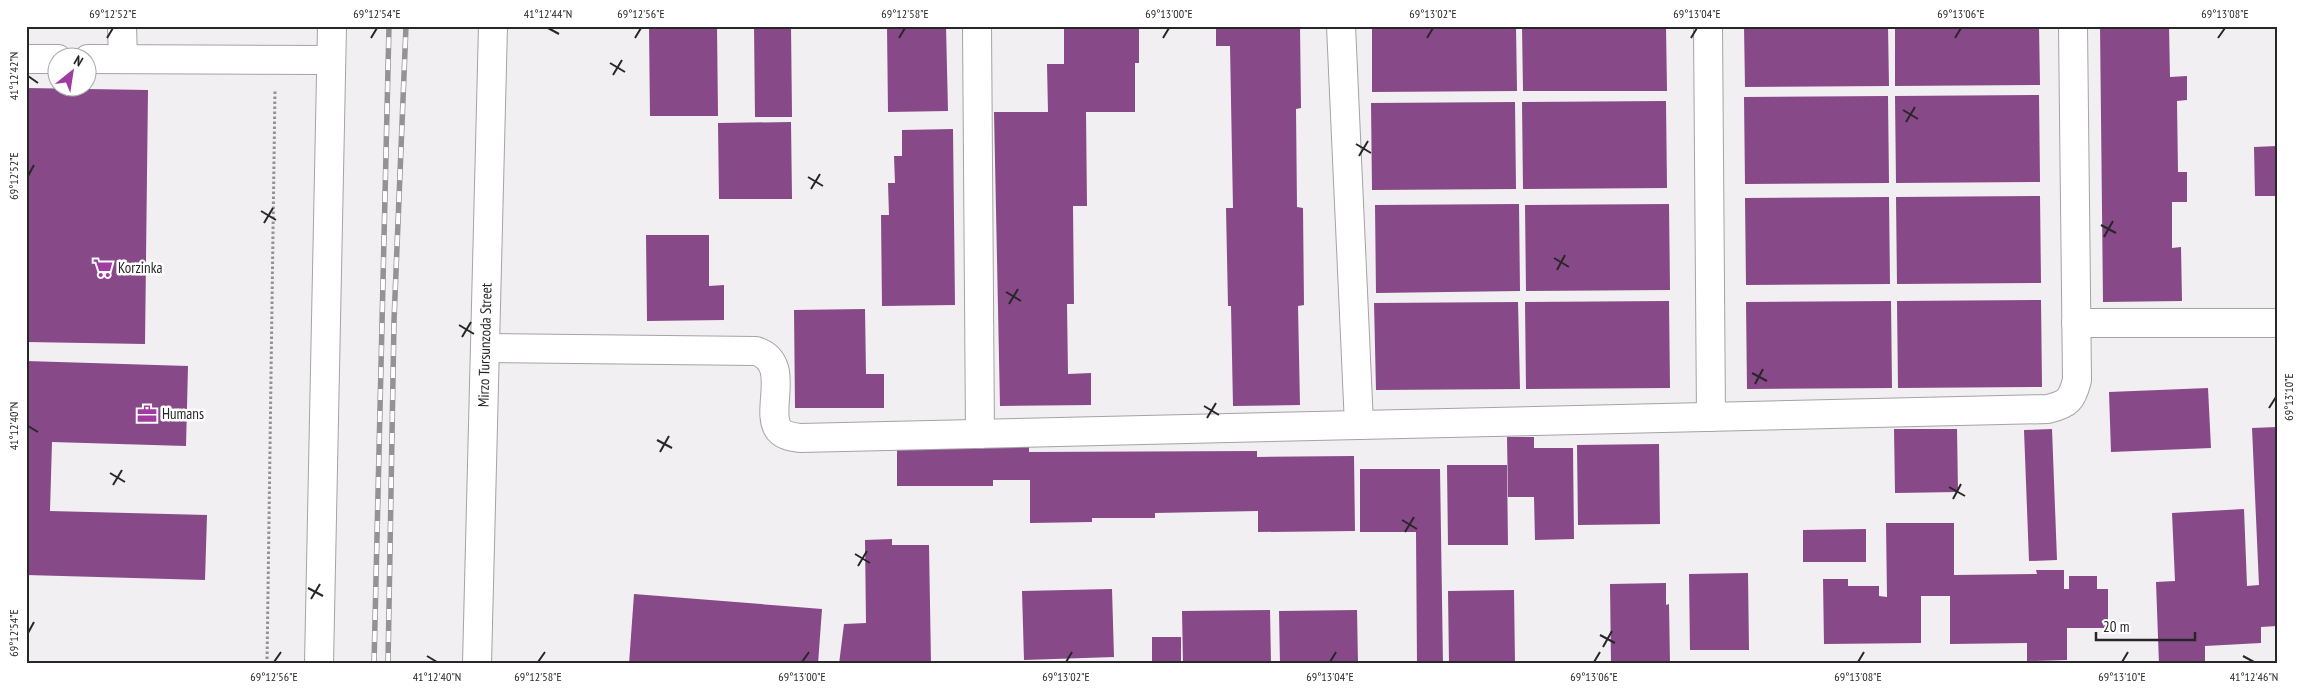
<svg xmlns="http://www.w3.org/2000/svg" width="2303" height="690" font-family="'PT Sans Narrow',sans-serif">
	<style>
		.building { fill: #874987 }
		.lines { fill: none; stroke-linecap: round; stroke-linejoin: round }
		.minor-casing { stroke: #a5a3a5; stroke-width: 30 }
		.major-casing { stroke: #a5a3a5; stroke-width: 30 }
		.path { stroke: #939193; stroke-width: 3; stroke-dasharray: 2.5 2.5; stroke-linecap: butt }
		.minor { stroke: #fff; stroke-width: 28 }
		.major { stroke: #fff; stroke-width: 28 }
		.rail-casing { stroke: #949294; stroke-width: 5.5 }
		.rail { stroke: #fff; stroke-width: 4; stroke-dasharray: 11; stroke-linecap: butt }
		.ticks { fill: none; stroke: #282728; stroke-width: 2 }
		.labels { text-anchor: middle; stroke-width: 5; stroke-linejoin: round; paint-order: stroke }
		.poi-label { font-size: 15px; fill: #282728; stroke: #fff; text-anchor: start }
		.street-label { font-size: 15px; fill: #282728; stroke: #fff }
		.neatline { fill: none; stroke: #282728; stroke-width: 2 }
		.ticks-label { font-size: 12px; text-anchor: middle; fill: #282728 }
	</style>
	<rect width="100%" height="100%" fill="#f1eff1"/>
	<!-- building -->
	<g class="building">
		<path d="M649,26H717L718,116H650Z"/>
		<path d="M754,26H791L792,117H755Z"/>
		<path d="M887,26H946L948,111L888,112Z"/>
		<path d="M1064,26H1139V63H1135V112H1086L1087,206H1073L1074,304H1067L1068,374L1091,373V405L1000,406L994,112H1048L1047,64H1064Z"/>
		<path d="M1216,26H1300L1301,108L1296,109L1297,207L1303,208L1304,305L1298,306L1300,405L1233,406L1231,306H1228L1226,208H1233L1230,46H1216Z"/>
		<path d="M1372,26H1516L1517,91L1372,92Z"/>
		<path d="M1522,26H1666L1667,91H1523Z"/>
		<path d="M1744,26H1888L1889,86L1745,87Z"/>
		<path d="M1895,26H2039L2040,85L1895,86Z"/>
		<path d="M2100,26H2169L2170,77L2187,76V100L2177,101L2178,172H2187V202H2172V248L2181,247L2182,301L2103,302Z"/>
		<path d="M26,88L148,90L145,344L26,342Z"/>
		<path d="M2039,95L2040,182L1896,183L1895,96Z"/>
		<path d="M1888,96L1889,183L1745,184L1744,97Z"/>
		<path d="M1666,101L1667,188L1523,189L1522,102Z"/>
		<path d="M1515,102L1516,189L1372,190L1371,103Z"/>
		<path d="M791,122L792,199H719L718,123Z"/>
		<path d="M953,129L955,305L882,306L881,215H889L888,183H895L894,156H902V130Z"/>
		<path d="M2277,146V196H2255L2254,147Z"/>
		<path d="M2040,196L2041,283L1897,284L1896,197Z"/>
		<path d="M1889,197L1890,284L1746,285L1745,198Z"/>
		<path d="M1519,204L1520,291L1376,293L1375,205Z"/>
		<path d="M1669,204L1670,290L1526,291L1525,205Z"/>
		<path d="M646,235H709V286L724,285V320L647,321Z"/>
		<path d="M2041,300L2042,387L1898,388L1897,301Z"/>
		<path d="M1669,301L1670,388L1526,389L1525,302Z"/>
		<path d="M1891,301L1892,388L1747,389L1746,302Z"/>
		<path d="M1518,302L1520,389L1376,390L1374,303Z"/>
		<path d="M865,309L866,374H884V408H795L794,310Z"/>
		<path d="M26,361L188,366L186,446L52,442L50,511L207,515L205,580L26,575Z"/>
		<path d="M2208,388L2211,448L2111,452L2109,392Z"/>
		<path d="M2277,427V626L2261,627V643L2205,646V664H2159L2156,582L2175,581L2172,513L2244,509L2247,586L2259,585L2252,428Z"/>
		<path d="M1894,429H1957L1958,492L1895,493Z"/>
		<path d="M2052,429L2057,560L2029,561L2024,430Z"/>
		<path d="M1507,437H1534V448H1573L1574,539L1535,540L1534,497H1508Z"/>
		<path d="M1659,444L1660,524L1578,525L1577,445Z"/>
		<path d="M1029,447V452L1257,451V457L1354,456L1355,531L1258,532V511L1155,513V518H1092V522L1030,523V480H993V486H897V448Z"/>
		<path d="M1447,465H1507L1508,545H1448Z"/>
		<path d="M1360,469H1440L1443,664H1417L1416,532H1360Z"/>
		<path d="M1886,523H1954V575L2037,574L2036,570H2064V589H2069V576H2097V589H2108V628H2067V660L2027,661V643L1950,644V596H1921V643L1824,644L1823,579H1848V586H1879V596L1887,597Z"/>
		<path d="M1866,529V562H1803V530Z"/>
		<path d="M892,539V545H929L931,664H839L844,624L866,623L865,540Z"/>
		<path d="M1748,573L1749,650H1690L1689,574Z"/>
		<path d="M1666,583V605L1669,604L1670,664H1611L1610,584Z"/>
		<path d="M1112,589L1114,657L1024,660L1022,591Z"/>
		<path d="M1514,590L1515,664H1449L1448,591Z"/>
		<path d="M634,594L822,609L818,664H629Z"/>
		<path d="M1270,610L1271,664H1183L1182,611Z"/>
		<path d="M1357,610L1358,664H1280L1279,611Z"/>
		<rect x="1152" y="637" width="29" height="27"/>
	</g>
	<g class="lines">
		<defs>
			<g id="minor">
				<path d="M122,26L123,59"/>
				<path d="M977,26L980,434"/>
				<path d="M1341,26L1359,425"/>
				<path d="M1708,26L1711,417"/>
				<path d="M26,59H58"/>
				<path d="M88,59L331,60"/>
				<path d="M2076,323H2277"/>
				<path d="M486,348L756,351C793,363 764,411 779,430C784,436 793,437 800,438L2048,409C2068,404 2072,400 2077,380L2073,26"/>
			</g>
			<g id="major">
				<path d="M319,664L332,26"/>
				<path id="s1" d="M477,664L493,26"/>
			</g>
		</defs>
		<!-- minor casing -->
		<use href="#minor" class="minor-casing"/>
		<!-- major casing -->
		<use href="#major" class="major-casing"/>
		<!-- path -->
		<path class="path" d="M267,664L275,89"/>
		<!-- minor -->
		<use href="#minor" class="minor"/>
		<!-- major -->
		<use href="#major" class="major"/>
		<defs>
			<g id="rail">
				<path d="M374,664L389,26"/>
				<path d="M388,664L394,321L406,26"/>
			</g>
		</defs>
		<!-- rail casing -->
		<use href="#rail" class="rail-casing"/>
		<!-- rail -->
		<use href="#rail" class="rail"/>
	</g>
	<!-- ticks -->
	<path class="ticks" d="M548,28L559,34M107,38L113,28M371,38L377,28M635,38L641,28M899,38L905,28M1163,38L1169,28M1427,38L1433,28M1691,38L1697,28M1955,38L1961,28M2218,38L2225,28M610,63L625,72M613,75L622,60M28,76L38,83M1903,110L1918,119M1906,122L1915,107M1356,144L1371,153M1359,156L1368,141M28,176L34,165M808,177L823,186M811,189L820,174M261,211L276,220M264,223L273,208M2101,225L2116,233M2104,237L2113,221M1554,258L1569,267M1557,270L1565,255M1006,292L1021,301M1009,304L1018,289M459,325L474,334M462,337L471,322M1752,373L1767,381M1755,384L1763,369M1204,406L1219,415M2269,408L2276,397M1207,418L1216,403M28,426L38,432M657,440L672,448M660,452L669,436M110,473L125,482M113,485L122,470M1949,487L1965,496M1953,499L1961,484M1402,520L1417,529M1405,532L1414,517M855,554L870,563M858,566L867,551M308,588L323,596M311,599L320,584M28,633L34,622M1600,635L1615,643M1603,647L1612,631M427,656L437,662M2243,656L2254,662M274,662L281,652M538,662L545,652M802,662L809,652M1066,662L1072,652M1330,662L1336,652M1594,662L1600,652M1858,662L1864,652M2122,662L2128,652"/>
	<!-- icons -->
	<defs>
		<symbol id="supermarket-bare" viewBox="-9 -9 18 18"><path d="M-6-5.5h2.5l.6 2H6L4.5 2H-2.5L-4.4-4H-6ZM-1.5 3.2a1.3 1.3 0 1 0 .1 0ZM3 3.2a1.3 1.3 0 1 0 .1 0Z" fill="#9f3ba1" stroke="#fff" stroke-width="2.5" paint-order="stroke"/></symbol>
		<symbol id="office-bare" viewBox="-9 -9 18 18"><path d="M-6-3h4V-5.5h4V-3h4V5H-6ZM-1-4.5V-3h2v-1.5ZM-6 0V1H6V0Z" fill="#9f3ba1" stroke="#fff" stroke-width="2.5" paint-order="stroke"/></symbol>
	</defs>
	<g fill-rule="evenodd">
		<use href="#supermarket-bare" x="89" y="254" width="28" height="28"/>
		<use href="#office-bare" x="133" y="400" width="28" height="28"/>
	</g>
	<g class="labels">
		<!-- poi labels -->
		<g class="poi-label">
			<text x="118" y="273">Korzinka</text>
			<text x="162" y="419">Humans</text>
		</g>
		<!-- street labels -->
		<g class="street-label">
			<text dy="5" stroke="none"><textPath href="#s1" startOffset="319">Mirzo Tursunzoda Street</textPath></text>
		</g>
	</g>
	<!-- border -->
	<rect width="2303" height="690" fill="none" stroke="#ffffff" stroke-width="55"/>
	<!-- north arrow -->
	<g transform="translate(72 72) rotate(30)"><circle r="24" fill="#ffffff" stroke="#a9a9a9"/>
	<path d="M0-4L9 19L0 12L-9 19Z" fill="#9f3ba1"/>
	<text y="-8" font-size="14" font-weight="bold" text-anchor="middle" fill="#282728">N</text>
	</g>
	<!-- scale -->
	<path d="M2096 632v8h99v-8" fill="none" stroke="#282728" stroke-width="2.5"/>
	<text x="2103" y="632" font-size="15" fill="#282728" stroke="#ffffff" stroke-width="4" paint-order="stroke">20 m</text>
	<rect x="28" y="28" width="2248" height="634" class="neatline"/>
	<g class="ticks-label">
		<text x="113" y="18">69°12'52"E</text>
		<text x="377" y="18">69°12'54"E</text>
		<text x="548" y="18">41°12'44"N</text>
		<text x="641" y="18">69°12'56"E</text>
		<text x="905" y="18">69°12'58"E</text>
		<text x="1169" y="18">69°13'00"E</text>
		<text x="1433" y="18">69°13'02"E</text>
		<text x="1697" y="18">69°13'04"E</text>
		<text x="1961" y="18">69°13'06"E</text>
		<text x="2225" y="18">69°13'08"E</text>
		<text transform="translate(14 76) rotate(-90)" y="4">41°12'42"N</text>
		<text transform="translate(14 176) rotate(-90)" y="4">69°12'52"E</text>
		<text transform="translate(2289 397) rotate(-90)" y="4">69°13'10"E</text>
		<text transform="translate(14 426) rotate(-90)" y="4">41°12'40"N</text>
		<text transform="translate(14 633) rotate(-90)" y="4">69°12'54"E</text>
		<text x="274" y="681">69°12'56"E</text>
		<text x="437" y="681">41°12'40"N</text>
		<text x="538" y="681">69°12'58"E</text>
		<text x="802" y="681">69°13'00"E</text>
		<text x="1066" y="681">69°13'02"E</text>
		<text x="1330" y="681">69°13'04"E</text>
		<text x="1594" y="681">69°13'06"E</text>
		<text x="1858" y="681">69°13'08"E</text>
		<text x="2122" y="681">69°13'10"E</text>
		<text x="2254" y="681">41°12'46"N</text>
	</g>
</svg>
